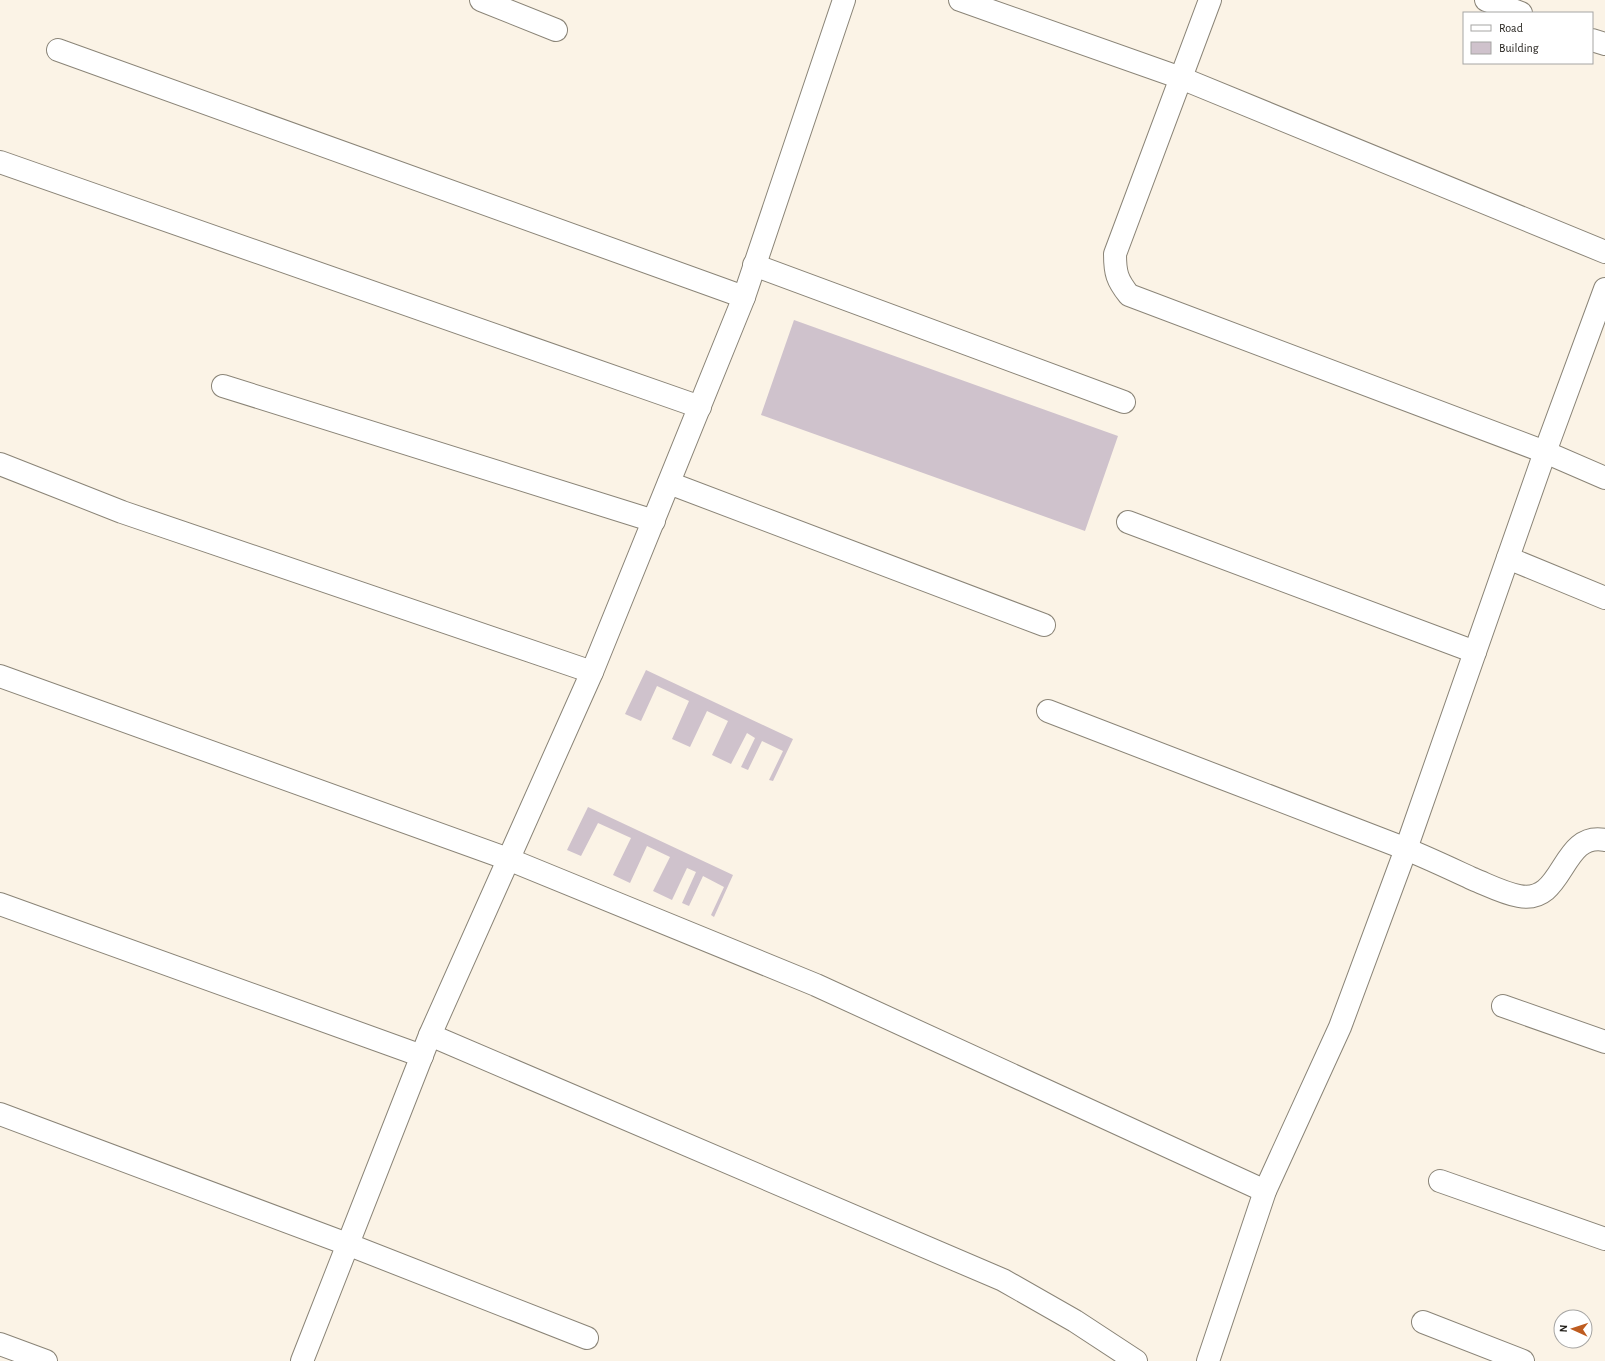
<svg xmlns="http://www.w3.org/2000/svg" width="1605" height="1361" font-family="'Alegreya Sans',sans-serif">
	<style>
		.building { fill: #cfc2cc }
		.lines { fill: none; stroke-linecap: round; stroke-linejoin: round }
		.minor-casing { stroke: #8a8477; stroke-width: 24 }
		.minor { stroke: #fff; stroke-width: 22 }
	</style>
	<rect width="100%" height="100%" fill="#fbf3e6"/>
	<!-- building -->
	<g class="building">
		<path d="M794,320L1118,436L1085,531L761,415Z"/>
		<path d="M646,670L793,739L773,781L769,780L783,751L762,741L748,770L741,767L755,738L747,733L731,764L712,755L728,721L707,711L690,747L672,739L689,701L657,686L641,721L625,714Z"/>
		<path d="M588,807L733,875L714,917L711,915L724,887L703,876L689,906L682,903L696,872L687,868L672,900L653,891L670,857L647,846L630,883L613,875L631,838L598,823L581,856L567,850Z"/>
	</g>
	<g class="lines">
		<defs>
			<g id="minor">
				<path d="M481,0L556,30"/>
				<path d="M960,0L1181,78L1605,252"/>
				<path d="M1210,0L1115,254C1115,273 1117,280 1129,295L1545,452L1605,478"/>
				<path d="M1486,0L1521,13"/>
				<path d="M1592,40L1605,44"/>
				<path d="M58,50L744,297"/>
				<path d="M0,162L700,407"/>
				<path d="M754,265L1124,402"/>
				<path d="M223,386L654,521"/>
				<path d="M0,464L122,512L592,672"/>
				<path d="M669,483L1044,625"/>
				<path d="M1128,522L1475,652"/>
				<path d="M1508,558L1605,598"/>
				<path d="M0,676L508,859L816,985L1265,1191"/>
				<path d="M1048,711C1164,756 1280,800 1396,845C1422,855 1447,867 1473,879C1488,885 1503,893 1519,896C1565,905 1560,831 1605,840"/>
				<path d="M0,904L422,1056"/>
				<path d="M1503,1006L1605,1042"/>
				<path d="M430,1035L1003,1280L1075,1321L1136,1361"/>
				<path d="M0,1114L347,1244L587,1338"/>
				<path d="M1440,1181L1605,1239"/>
				<path d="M1423,1322L1523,1361"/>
				<path d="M0,1344L46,1361"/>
				<path d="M302,1361L430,1035L592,672L744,297L844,0"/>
				<path d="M1208,1361L1265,1191L1340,1027L1406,849L1545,452L1605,289"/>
			</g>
		</defs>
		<!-- minor casing -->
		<use href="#minor" class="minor-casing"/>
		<!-- minor -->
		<use href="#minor" class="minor"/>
	</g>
	<!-- legend -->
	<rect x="1463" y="12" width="130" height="52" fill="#ffffff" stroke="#a6a5a3"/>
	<rect x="1471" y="25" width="20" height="6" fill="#ffffff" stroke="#a6a5a3"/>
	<text x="1499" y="32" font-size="12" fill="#211e19">Road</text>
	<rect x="1471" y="42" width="20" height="12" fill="#cfc2cc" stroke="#a6a5a3"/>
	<text x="1499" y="52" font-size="12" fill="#211e19">Building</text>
	<!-- north arrow -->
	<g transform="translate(1573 1329) rotate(273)"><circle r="19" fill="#ffffff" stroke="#a6a5a3"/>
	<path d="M0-3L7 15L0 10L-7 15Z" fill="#be5c20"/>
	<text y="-6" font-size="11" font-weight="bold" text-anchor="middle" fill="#211e19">N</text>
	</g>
</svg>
